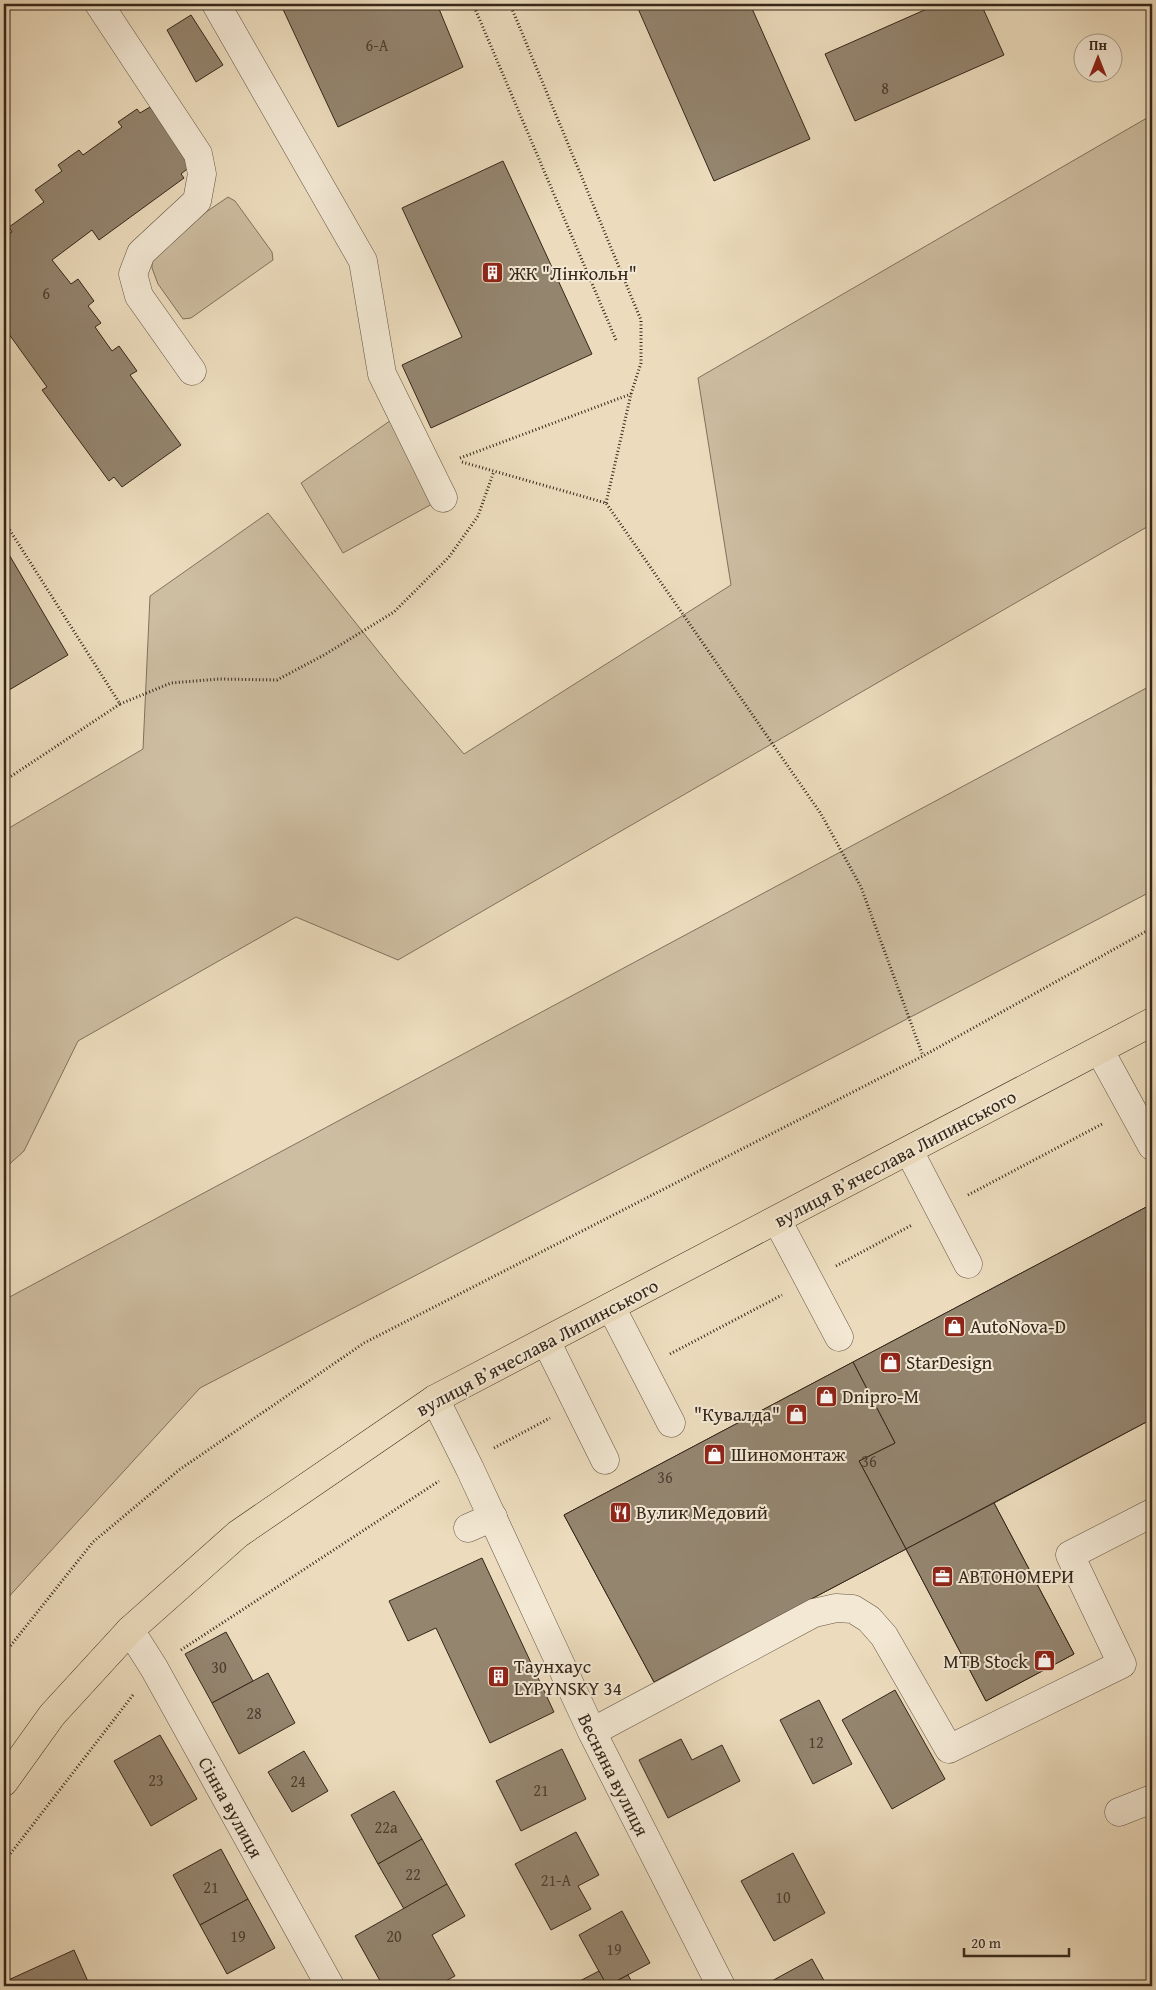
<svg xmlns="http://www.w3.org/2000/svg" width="1156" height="1990" font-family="'Gentium Book Plus',serif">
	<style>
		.green { fill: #cdbda1; stroke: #81725e }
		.building { fill: #94856f; stroke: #35271a }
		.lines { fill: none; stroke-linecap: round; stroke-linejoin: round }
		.minor-casing { stroke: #635443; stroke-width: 29 }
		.major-casing { stroke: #35271a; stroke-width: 29 }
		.path { stroke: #35271a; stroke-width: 3; stroke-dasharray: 1 2.5; stroke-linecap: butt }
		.minor { stroke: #f3e8d4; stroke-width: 28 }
		.major { stroke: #ecdcbd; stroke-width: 28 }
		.labels { text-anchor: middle; stroke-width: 4; stroke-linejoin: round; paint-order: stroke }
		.number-label { font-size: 16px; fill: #4d3e2f }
		.poi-label { font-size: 19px; fill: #35271a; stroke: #f3e8d4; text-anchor: start }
		.street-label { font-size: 19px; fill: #35271a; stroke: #f3e8d4 }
	</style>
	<rect width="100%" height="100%" fill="#ecdcbd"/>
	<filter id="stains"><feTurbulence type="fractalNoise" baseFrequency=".004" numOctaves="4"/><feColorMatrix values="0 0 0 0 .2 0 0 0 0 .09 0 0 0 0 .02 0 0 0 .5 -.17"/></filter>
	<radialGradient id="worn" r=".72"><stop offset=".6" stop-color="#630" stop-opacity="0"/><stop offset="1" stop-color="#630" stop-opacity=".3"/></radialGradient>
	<!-- green -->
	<g class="green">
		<path d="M1152,115V524L398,960L296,917L78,1041L24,1151L4,1169V831L143,749L150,596L268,513L398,676L464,754L731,585L698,378Z"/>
		<path d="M228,197L235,201L272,252L273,260L191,318L183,319L158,284L152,268V260L165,240Z"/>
		<path d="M394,418L443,498L343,553L301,483Z"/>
		<path d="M1152,685V891L200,1388L4,1602V1300Z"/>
	</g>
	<!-- building -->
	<g class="building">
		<path d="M284,4H437L463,67L338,127L281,5Z"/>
		<path d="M636,4H750L810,139L714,181Z"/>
		<path d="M938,4H981L1004,55L855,121L825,54Z"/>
		<path d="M191,15L223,65L196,82L167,30Z"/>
		<path d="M150,107L192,165L181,174L184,178L99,240L92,230L52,260L71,284L78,279L94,301L88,306L101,323L95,327L112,351L119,346L137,371L130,375L181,445L122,487L114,477L109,481L42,390L47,387L6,330L4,331V237L12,232L9,227L44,202L35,190L62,171L58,165L79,150L83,155L122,127L118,122L137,109L140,113Z"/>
		<path d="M503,161L592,354L431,428L402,365L462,337L402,208Z"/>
		<path d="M4,546L68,655L4,693Z"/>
		<path d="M1152,1204V1419L994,1503L1074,1654L986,1701L906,1549L654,1682L564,1515Z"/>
		<path d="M1152,1204V1419L906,1549L859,1461L895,1443L853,1362Z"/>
		<path d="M853,1362L895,1443L859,1461L906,1549L654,1682L564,1515Z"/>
		<path d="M994,1503L1074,1654L986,1701L906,1549Z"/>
		<path d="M482,1558L554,1712L490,1743L436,1628L408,1641L389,1601Z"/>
		<path d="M226,1632L253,1681L212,1703L185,1654Z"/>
		<path d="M268,1673L295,1723L239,1754L212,1703Z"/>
		<path d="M895,1690L945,1779L892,1809L842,1720Z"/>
		<path d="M819,1700L852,1764L813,1784L780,1720Z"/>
		<path d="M160,1735L197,1799L151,1826L114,1761Z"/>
		<path d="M681,1739L692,1760L722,1745L740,1781L668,1818L639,1760Z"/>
		<path d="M562,1749L586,1799L521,1831L496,1781Z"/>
		<path d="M304,1751L328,1791L292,1812L268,1772Z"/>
		<path d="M394,1791L422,1839L378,1864L351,1815Z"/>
		<path d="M576,1832L599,1875L578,1886L591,1909L551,1930L515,1864Z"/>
		<path d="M422,1839L447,1884L404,1909L378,1864Z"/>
		<path d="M221,1849L248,1899L200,1925L173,1875Z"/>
		<path d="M793,1853L825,1913L774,1941L741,1881Z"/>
		<path d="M447,1884L465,1916L432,1935L455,1976L436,1986H383L355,1936Z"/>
		<path d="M248,1899L275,1948L227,1974L200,1925Z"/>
		<path d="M622,1911L650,1963L607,1986L579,1935Z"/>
		<path d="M74,1950L90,1986H4V1982Z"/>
		<path d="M812,1959L827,1986H773L770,1982Z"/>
		<path d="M599,1971L607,1986L628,1975L634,1986H570Z"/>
	</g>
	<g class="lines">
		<defs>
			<g id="minor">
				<path d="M99,4L198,154L202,174L197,201L141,253L133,274L139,296L192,371"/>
				<path d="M216,4L363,261L382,374L443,498"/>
				<path d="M1100,1051L1152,1146"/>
				<path d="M909,1151L968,1264"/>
				<path d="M777,1220L839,1337"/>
				<path d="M611,1307L671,1423"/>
				<path d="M546,1341L605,1460"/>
				<path id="s1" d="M435,1399L470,1469L592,1732L721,1986"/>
				<path d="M468,1528L493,1517"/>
				<path id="s2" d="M130,1630L154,1668L330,1986"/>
				<path d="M592,1732L814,1613L836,1608L853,1609L869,1619L884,1636L949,1749L1122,1664L1070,1555L1152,1513"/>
				<path d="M1119,1812L1152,1799"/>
			</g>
			<path id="major" d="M4,1782L52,1715L130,1630L238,1534L435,1399L1152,1022"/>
		</defs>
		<!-- minor casing -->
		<use href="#minor" class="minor-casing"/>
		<!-- major casing -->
		<use href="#major" class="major-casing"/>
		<!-- path -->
		<g class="path">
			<path d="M473,4L616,340"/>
			<path d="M510,4L641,320V363L631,394L606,503"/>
			<path d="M4,9L11,4"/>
			<path d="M460,458L631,394"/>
			<path d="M462,462L606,503L821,814L861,887L923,1056"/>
			<path d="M4,521L120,704L4,781"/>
			<path d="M120,704L171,683L219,679L277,680L324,655L394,612L449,557L478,516L494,471"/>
			<path d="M968,1195L1104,1123"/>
			<path d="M836,1266L912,1225"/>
			<path d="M670,1354L782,1295"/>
			<path d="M494,1448L550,1418"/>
			<path d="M181,1650L439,1481"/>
			<path d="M4,1654L93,1542L179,1470L364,1343L923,1056L1152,928"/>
			<path d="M4,1862L133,1695"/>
		</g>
		<!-- minor -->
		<use href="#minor" class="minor"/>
		<!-- major -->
		<use href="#major" class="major"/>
	</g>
	<!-- icons -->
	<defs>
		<symbol id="building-square" viewBox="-11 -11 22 22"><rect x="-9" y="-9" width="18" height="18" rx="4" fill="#8f2418" stroke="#f3e8d4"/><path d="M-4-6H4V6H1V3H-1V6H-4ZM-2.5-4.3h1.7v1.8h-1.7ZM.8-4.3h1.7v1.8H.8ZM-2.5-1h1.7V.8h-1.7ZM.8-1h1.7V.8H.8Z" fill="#fff"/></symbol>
		<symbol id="shop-square" viewBox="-11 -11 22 22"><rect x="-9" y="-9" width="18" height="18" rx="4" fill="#8f2418" stroke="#f3e8d4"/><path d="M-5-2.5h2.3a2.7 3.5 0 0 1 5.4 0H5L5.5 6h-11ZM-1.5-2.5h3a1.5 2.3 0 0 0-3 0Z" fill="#fff"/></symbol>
		<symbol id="restaurant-square" viewBox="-11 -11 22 22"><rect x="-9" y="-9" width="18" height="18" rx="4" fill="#8f2418" stroke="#f3e8d4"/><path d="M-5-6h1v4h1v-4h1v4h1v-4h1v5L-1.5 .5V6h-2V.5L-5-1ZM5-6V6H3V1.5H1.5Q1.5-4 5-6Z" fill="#fff"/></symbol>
		<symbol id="office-square" viewBox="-11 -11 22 22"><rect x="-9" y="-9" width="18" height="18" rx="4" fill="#8f2418" stroke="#f3e8d4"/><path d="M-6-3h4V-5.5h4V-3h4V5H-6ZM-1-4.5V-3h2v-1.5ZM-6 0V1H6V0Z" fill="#fff"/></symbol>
	</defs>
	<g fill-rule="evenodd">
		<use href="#building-square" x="480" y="260" width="25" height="25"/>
		<use href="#shop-square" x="942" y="1314" width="25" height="25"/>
		<use href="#shop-square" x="878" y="1350" width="25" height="25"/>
		<use href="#shop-square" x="814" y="1384" width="25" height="25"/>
		<use href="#shop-square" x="784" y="1402" width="25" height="25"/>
		<use href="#shop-square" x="702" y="1442" width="25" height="25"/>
		<use href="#restaurant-square" x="608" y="1500" width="25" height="25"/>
		<use href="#office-square" x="930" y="1564" width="25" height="25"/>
		<use href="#shop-square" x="1032" y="1648" width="25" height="25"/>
		<use href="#building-square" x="486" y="1664" width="25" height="25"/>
	</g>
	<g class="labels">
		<!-- number labels -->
		<g class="number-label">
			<text x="377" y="51">6-А</text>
			<text x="885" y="94">8</text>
			<text x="46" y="299">6</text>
			<text x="869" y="1467">36</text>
			<text x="665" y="1483">36</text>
			<text x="219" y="1673">30</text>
			<text x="254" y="1719">28</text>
			<text x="816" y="1748">12</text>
			<text x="156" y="1786">23</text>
			<text x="298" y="1787">24</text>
			<text x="541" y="1796">21</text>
			<text x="386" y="1833">22а</text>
			<text x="413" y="1880">22</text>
			<text x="556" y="1886">21-А</text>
			<text x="211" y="1893">21</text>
			<text x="783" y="1903">10</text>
			<text x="238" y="1942">19</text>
			<text x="394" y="1942">20</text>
			<text x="614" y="1955">19</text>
		</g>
		<!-- poi labels -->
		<g class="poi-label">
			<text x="509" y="280">ЖК "Лінкольн"</text>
			<text x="970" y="1333">AutoNova-D</text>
			<text x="906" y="1369">StarDesign</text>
			<text x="842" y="1403">Dnipro-M</text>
			<text x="780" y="1421" text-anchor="end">"Кувалда"</text>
			<text x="731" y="1461">Шиномонтаж</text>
			<text x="636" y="1519">Вулик Медовий</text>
			<text x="958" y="1583">АВТОНОМЕРИ</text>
			<text x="1028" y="1668" text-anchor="end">MTB Stock</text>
			<text x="514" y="1673">Таунхаус<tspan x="514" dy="22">LYPYNSKY 34</tspan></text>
		</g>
		<!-- street labels -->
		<g class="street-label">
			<text transform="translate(895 1158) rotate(-28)" y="7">вулиця Вʼячеслава Липинського</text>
			<text transform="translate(537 1347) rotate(-28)" y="7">вулиця Вʼячеслава Липинського</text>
			<text dy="7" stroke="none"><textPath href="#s1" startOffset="416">Весняна вулиця</textPath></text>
			<text dy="7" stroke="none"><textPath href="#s2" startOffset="204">Сінна вулиця</textPath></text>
		</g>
	</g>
	<!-- margin -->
	<rect width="1156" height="1990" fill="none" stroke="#ecdcbd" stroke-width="20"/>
	<rect x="5" y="5" width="1146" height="1980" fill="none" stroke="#35271a" stroke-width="2.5"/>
	<rect x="10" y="10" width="1136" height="1970" fill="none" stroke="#35271a"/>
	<!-- north arrow -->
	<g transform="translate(1098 58)"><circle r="24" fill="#f3e8d4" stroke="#a79b8a"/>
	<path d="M0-4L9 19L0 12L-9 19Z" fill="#8f2418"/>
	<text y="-8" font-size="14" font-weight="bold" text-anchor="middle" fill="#35271a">Пн</text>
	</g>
	<!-- scale -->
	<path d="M964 1948v8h105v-8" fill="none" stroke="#35271a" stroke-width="2.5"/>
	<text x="971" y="1948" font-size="15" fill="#35271a" stroke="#f3e8d4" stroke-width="4" paint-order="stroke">20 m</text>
	<rect width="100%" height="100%" filter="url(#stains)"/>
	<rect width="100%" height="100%" fill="url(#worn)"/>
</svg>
